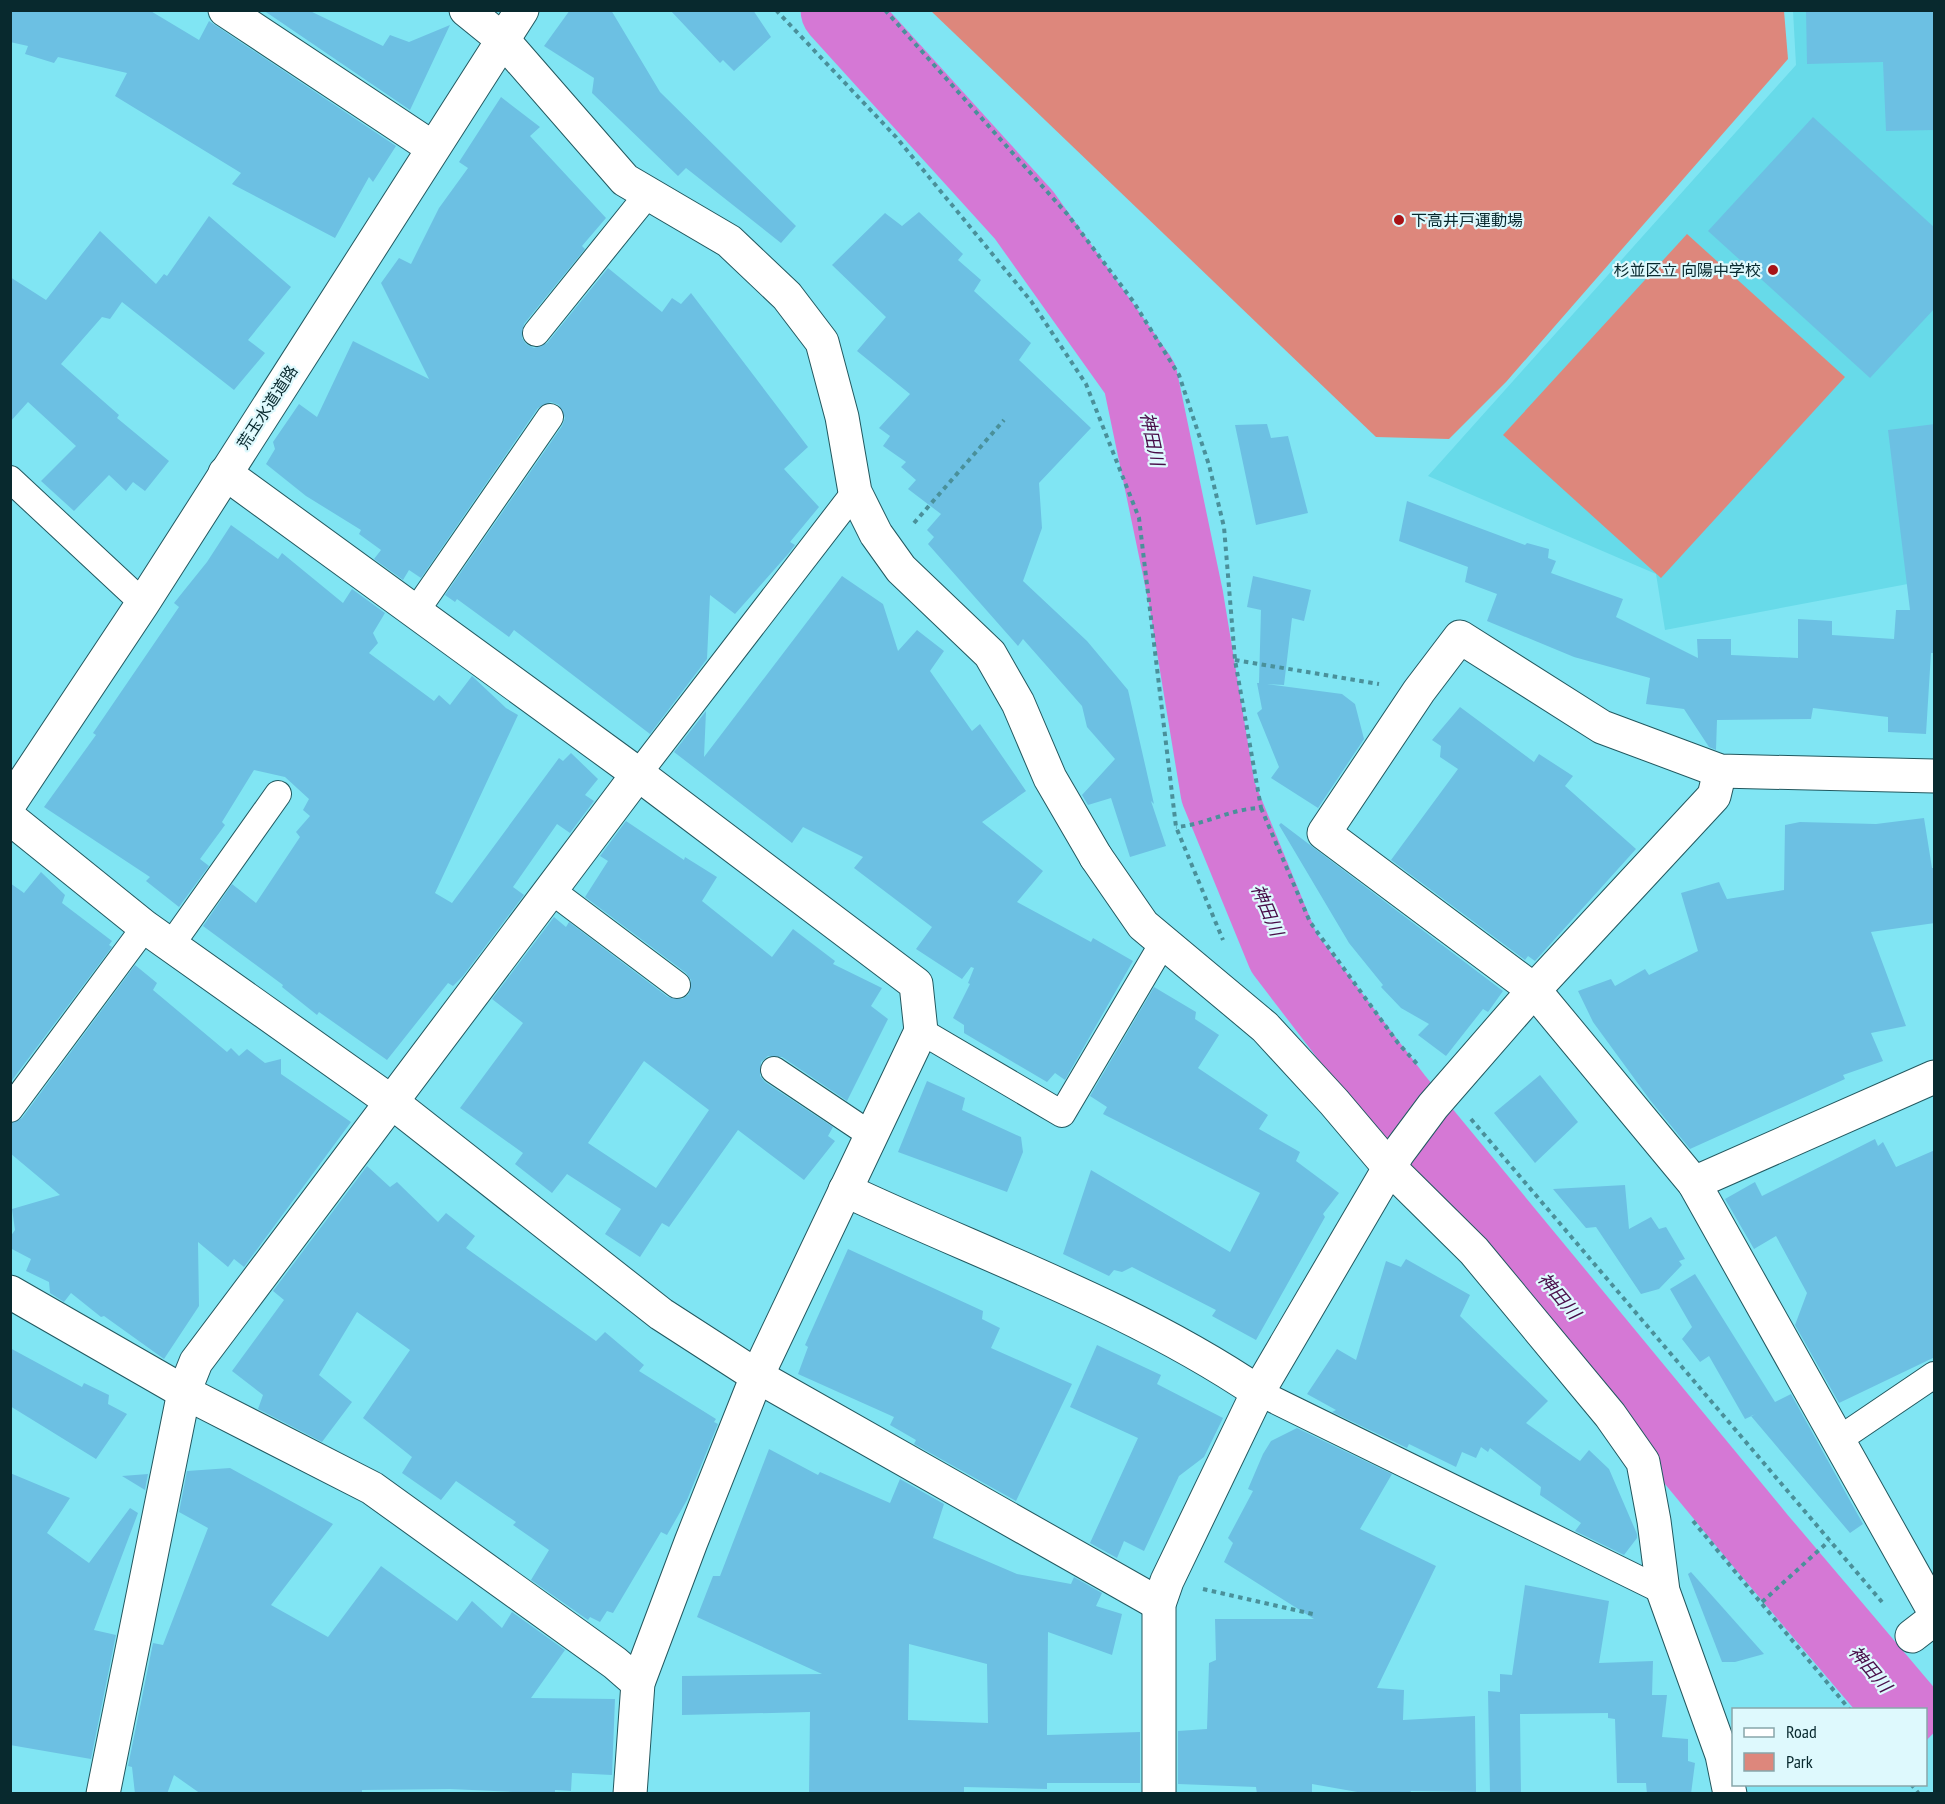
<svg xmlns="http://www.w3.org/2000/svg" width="1945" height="1804" font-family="'PT Sans Narrow','Noto Sans JP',sans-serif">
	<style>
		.built { fill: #67dae9 }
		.green { fill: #dd877c }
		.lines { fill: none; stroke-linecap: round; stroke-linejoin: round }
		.river { stroke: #d578d5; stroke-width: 75 }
		.building { fill: #6cc0e3; fill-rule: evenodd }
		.service-casing { stroke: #22585f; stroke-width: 28 }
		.minor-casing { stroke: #22585f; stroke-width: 35 }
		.tertiary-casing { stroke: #22585f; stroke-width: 35 }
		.secondary-casing { stroke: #22585f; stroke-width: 35 }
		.path { stroke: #4a909a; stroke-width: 4; stroke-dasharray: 4.5 4.5; stroke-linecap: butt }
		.service { stroke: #fff; stroke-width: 26 }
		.minor { stroke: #fff; stroke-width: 33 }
		.tertiary { stroke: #fff; stroke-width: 33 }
		.secondary { stroke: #fff; stroke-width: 33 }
		.poi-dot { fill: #a81317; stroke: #def9fd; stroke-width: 2 }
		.labels { text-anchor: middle; stroke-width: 4.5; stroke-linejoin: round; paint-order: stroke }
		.poi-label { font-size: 16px; fill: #08292e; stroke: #def9fd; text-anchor: start }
		.street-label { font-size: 16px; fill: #08292e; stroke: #def9fd }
		.water-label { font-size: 18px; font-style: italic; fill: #490e4a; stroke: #def9fd }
	</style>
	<rect width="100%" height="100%" fill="#80e5f3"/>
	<!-- built -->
	<path class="built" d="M1793,11H1934V579L1665,630L1656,574L1428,476L1796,65Z"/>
	<!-- green -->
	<g class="green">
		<path d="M931,11H1784L1788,59L1506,382L1449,439L1376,437Z"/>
		<path d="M1687,234L1845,377L1661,578L1503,435Z"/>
	</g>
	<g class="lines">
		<!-- river -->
		<path class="river" d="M838,10L1024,215L1140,378L1186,598L1218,792L1284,953L1395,1098L1759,1539L1904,1710"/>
	</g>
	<!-- building -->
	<g class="building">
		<path d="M10,10H149L199,40L209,21L396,146L373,182L369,177L335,238L232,184L241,173L115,96L127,73L58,57L54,63L25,54L28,46L10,42Z"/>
		<path d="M263,10H308L383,46L390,35L409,42L450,25L410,110Z"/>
		<path d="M570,10H611L660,92L796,226L781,243L686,168L678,176L592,93L594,78L544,46Z"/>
		<path d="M670,10H753L771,37L734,71L723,60L720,63Z"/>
		<path d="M1806,10H1935V130L1886,131L1883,62L1807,64Z"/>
		<path d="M501,97L540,127L530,136L606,218L582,246L585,249L524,324L522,338L526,344L534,348L547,343L608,268L662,312L672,298L681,304L691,293L808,447L784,469L819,507L790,542L795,545L789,553L735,614L710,595L707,659L650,734L514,630L509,637L457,599L455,602L445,595L562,426L565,418L559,405L551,402L538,408L421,578L409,570L403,580L374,559L381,550L359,534L361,530L306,496L266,464L275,449L273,442L299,404L317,417L353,341L429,379L381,283L399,258L411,264L439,208L468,168L459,162Z"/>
		<path d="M1813,117L1935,228V308L1870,378L1708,231Z"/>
		<path d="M919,212L963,254L958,260L981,280L974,291L1031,343L1019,360L1091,428L1039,483L1042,528L1023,581L1087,641L1128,690L1154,804L1151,801L1166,846L1130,857L1111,798L1088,805L1082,795L1115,759L1087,727L1082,706L1023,639L1018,646L928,544L934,537L927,530L941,514L908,489L916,480L901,467L906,462L883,446L890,436L879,428L910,394L857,351L886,317L832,265L885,213L902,226Z"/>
		<path d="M209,216L291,287L248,340L265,353L234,390L122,302L110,319L102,317L61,364L119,415L117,418L169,461L145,491L133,482L126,491L109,475L74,511L41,481L76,446L28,402L10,422V277L46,300L100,231L156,284L164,274L167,276Z"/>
		<path d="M1267,424L1271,438L1288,436L1308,513L1256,525L1235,425Z"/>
		<path d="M1935,424V653H1931L1926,734L1888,732V717L1813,708L1811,719L1717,720L1716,750L1709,747L1684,709L1646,704L1650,678L1574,657L1487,621L1497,594L1465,582L1468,567L1399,541L1407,501L1525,545L1527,543L1549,549L1548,558L1556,561L1551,573L1623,599L1616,617L1698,658L1697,639H1731V655L1798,658V619L1832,621V635L1894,639L1896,610H1910L1888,430Z"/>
		<path d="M231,525L278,559L282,553L343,603L352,589L385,613L373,633L378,643L369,653L434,701L439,695L450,705L472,676L506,708L518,715L435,893L452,903L559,758L563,761L571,753L598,779L585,795L594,801L570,833L557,824L513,887L524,895L463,976L453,986L448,983L387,1060L319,1012L317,1015L282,987L283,985L203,926L232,884L256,903L300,837L296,832L310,816L303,810L309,799L285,777L254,770L222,822L225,825L200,859L209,866L179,907L146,881L150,877L44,807L96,735L93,733L179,607L174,603L207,562Z"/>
		<path d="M842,576L883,604L898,651L917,630L944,651L930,671L972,731L980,724L1026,791L982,822L1043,871L1017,902L1091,942L1093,938L1133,961L1065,1080L1055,1073L1047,1082L964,1033V1025L953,1018L970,984L968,983L974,968L971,967L962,979L916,949L932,927L854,868L863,857L803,827L792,843L674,752L706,711L704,757Z"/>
		<path d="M1253,576L1311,590L1304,621L1292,618L1284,685L1267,684L1342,694L1355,704L1364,739L1318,808L1271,778L1279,767L1257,713L1262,709L1257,683H1259L1261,610L1247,607Z"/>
		<path d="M1460,707L1534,762L1539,754L1573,776L1565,786L1636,849L1535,961L1528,956L1525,960L1391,860L1458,769L1440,757L1441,746L1432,740Z"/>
		<path d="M1924,818L1932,868H1935V923L1871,932L1906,1026L1871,1033L1883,1061L1843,1075L1845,1079L1690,1149L1650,1100L1593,1022L1578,991L1611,979L1615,986L1645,969L1649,975L1698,951L1681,893L1719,882L1727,899L1784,890L1785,825L1800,822L1876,824Z"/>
		<path d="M626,821L684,860L685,857L717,877L702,901L772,957L793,929L835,961L833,964L882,988L871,1006L888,1019L847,1101L782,1057L768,1056L761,1062L760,1076L765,1082L833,1127L828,1136L835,1141L804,1180L738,1130L669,1227L662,1223L640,1257L605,1234L621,1209L567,1174L552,1193L515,1164L523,1153L460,1108L523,1023L492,999L554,917L566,927L569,922L668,997L682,999L689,994L691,980L686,973L585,897L608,861L600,856ZM644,1061L709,1110L656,1188L588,1143Z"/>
		<path d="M1281,823L1503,991L1488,1012L1483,1009L1446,1056L1418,1035L1429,1024L1401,1008L1381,987L1383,985L1349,943L1279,825Z"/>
		<path d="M41,872L65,895L62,903L112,941L109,945L112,947L10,1083V883L24,893Z"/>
		<path d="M135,965L157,983L153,990L227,1052L231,1048L239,1056L247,1049L265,1063L281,1059V1074L351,1122L244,1267L234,1259L228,1267L198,1242L199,1306L164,1359L104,1316L101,1317L71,1293L64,1302L50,1293L49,1282L26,1271L31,1259L10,1248V1237L15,1230L12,1209L60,1195L10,1153V1124L22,1118Z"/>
		<path d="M1154,987L1196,1012L1195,1019L1219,1035L1198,1068L1268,1115L1259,1129L1300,1152L1296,1161L1339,1193L1323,1214L1325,1217L1256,1340L1212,1316L1216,1310L1132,1267L1122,1272L1114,1270L1109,1276L1063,1254L1091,1170L1230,1252L1260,1193L1103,1114L1107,1107L1090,1096Z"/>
		<path d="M1540,1075L1578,1122L1535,1163L1494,1113Z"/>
		<path d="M927,1081L965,1098L962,1110L1021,1137L1023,1152L1007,1192L898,1152Z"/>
		<path d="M1875,1139L1878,1146L1883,1142L1896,1167L1935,1150V1357L1839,1403L1795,1325L1807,1293L1776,1236L1754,1249L1725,1199L1755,1182L1762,1196Z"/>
		<path d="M367,1166L390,1187L397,1182L438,1222L446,1213L475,1236L466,1248L596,1341L605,1332L644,1365L639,1371L716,1419L714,1422L718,1424L687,1500L667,1535L661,1532L613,1613L607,1611L600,1622L590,1617L588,1620L531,1580L549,1550L513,1525L516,1522L456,1481L441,1500L402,1473L412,1457L363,1418L410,1350L357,1312L319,1375L352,1402L322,1442L258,1409L263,1395L232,1371L284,1300L273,1291Z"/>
		<path d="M1625,1185L1629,1229L1651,1217L1659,1229L1666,1227L1685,1259L1679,1261L1682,1265L1659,1289L1641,1294L1596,1227L1586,1228L1553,1189Z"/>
		<path d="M848,1249L983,1311L982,1319L1000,1328L991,1348L1072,1384L1016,1501L914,1444L916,1440L890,1425L894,1417L798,1374L808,1347L805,1345Z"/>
		<path d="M1406,1259L1470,1295L1460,1316L1548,1401L1526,1423L1580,1461L1589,1450L1609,1469L1637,1534V1538L1624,1555L1575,1531L1581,1523L1540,1495L1541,1487L1490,1448L1488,1452L1481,1447L1476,1458L1462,1452L1456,1467L1409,1444L1407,1448L1332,1412L1336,1410L1307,1394L1337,1349L1356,1360L1386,1261L1401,1267Z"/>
		<path d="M1695,1274L1775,1402L1791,1394L1863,1524L1850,1533L1751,1416L1756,1414L1745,1419L1709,1356L1700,1362L1682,1339L1692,1327L1670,1289Z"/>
		<path d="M1097,1345L1161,1375L1157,1384L1223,1418L1204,1457L1179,1476L1144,1551L1124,1541L1117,1558L1090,1543L1138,1438L1070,1407Z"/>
		<path d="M10,1348L82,1387L84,1383L109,1395L108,1404L127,1414L96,1459L10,1406Z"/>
		<path d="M1297,1428L1392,1474L1360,1529L1436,1566L1377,1688L1404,1690L1403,1720L1475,1716L1476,1792L1411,1791L1410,1793H1363L1312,1784V1794H1257L1256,1787L1178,1784V1731L1207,1729L1209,1663L1216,1660L1215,1619H1314L1224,1562L1233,1543L1228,1538L1253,1491L1248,1489L1263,1454L1271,1441Z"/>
		<path d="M769,1449L818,1475L820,1472L890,1503L900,1479L944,1504L933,1538L1017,1574L1071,1584L1074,1577L1102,1593L1096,1606L1122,1614L1112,1655L1048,1632L1047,1735L1140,1732V1783H1047V1789L964,1787V1794H809L810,1712L682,1715V1676L822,1674L697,1617L713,1576H720ZM909,1644L987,1664L988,1723L908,1720Z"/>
		<path d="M230,1468L333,1524L271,1605L328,1637L381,1566L457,1621L472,1601L502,1628L512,1612L565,1650L531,1698L615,1699L612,1775L572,1773L571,1791L555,1790V1794L450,1789L362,1790V1794H201L174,1775L167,1794H135L132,1767L128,1766L153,1643L163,1645L208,1528L179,1512L187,1471Z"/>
		<path d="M10,1473L70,1498L47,1533L89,1563L130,1508L138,1513L94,1630L116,1635L91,1759L10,1745Z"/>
		<path d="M148,1474L145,1490L122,1476Z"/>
		<path d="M1691,1572L1764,1654L1735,1662H1722L1688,1574Z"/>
		<path d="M1525,1585L1609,1601L1599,1663L1653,1661L1652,1695H1667L1662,1737L1688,1739V1761L1695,1763L1691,1794H1647L1646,1783H1617L1615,1719L1608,1718V1713L1520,1714L1521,1794H1490L1488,1691L1500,1692V1674L1512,1675Z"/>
	</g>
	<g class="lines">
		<defs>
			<g id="service">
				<path d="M536,333L648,194"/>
				<path d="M10,479L143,603"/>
				<path d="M416,611L550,417"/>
				<path d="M638,774L855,492"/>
				<path d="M552,891L677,985"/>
				<path d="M171,945L278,794"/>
				<path d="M921,1031L1062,1114L1163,943"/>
				<path d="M774,1070L871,1135"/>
				<path d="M10,1109L145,927"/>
				<path d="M1258,1392L1663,1591"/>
				<path d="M1838,1440L1934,1375"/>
			</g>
			<g id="minor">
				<path d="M225,10L433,148"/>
				<path d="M225,473L638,774L916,984L921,1031L757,1376L691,1542L638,1683L630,1794"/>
				<path d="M1934,776L1720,771L1602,727L1460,637L1419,691L1324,833L1534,990L1694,1183L1934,1611"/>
				<path d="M10,818L145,927L393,1103L661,1314L757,1376L1159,1604"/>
				<path d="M1096,857L1143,925L1265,1027L1334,1102L1389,1167L1474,1251L1610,1415L1643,1462L1654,1521L1663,1591L1722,1755L1730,1794"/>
				<path d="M1694,1183L1934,1077"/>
				<path d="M845,1190C983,1255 1131,1306 1258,1392"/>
				<path d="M10,1292L184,1392L372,1488L615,1663L638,1683"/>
				<path d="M1912,1636L1934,1619"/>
				<path d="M103,1794L184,1392L196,1362L638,774"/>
				<path d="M1159,1794V1604L1167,1581L1258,1392L1398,1153L1433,1106L1534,990L1714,796L1720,771"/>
			</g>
			<path id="tertiary" d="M466,10L503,40L625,180L729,241L787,296L822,342L842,417L855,492L876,534L901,569L990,654L1018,703L1050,778L1096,857"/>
			<path id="secondary" d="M10,803L143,603L522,10"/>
		</defs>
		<!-- service casing -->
		<use href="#service" class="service-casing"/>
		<!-- minor casing -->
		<use href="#minor" class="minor-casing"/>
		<!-- tertiary casing -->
		<use href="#tertiary" class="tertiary-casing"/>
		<!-- secondary casing -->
		<use href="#secondary" class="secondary-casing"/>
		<!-- path -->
		<g class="path">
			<path d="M776,10L896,137L1031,301L1086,384L1139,518L1176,827L1223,940"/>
			<path d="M885,10L1068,215L1133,301L1179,375L1209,465L1224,527L1235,660L1261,808C1232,808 1205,825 1176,827"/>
			<path d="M914,523L1004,420"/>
			<path d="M1235,660L1379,684"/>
			<path d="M1261,808L1310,922L1398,1043L1419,1066"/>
			<path d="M1471,1119L1882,1602"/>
			<path d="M1693,1521L1850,1710"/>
			<path d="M1203,1589L1317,1615"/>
			<path d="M1762,1602L1829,1541"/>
			<path d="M1911,1784L1919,1794"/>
		</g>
		<!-- service -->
		<use href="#service" class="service"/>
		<!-- minor -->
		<use href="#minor" class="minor"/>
		<!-- tertiary -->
		<use href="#tertiary" class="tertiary"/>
		<!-- secondary -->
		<use href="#secondary" class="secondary"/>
	</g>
	<!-- markers -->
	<g class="poi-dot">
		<circle cx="1399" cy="220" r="6"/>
		<circle cx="1773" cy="270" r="6"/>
	</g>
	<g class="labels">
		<!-- poi labels -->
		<g class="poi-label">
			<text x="1411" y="226">下高井戸運動場</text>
			<text x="1761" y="276" text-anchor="end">杉並区立 向陽中学校</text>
		</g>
		<!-- street labels -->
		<g class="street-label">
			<text transform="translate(267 407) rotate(-57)" y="6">荒玉水道道路</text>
		</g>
		<!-- water labels -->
		<g class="water-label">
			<text transform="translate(1152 439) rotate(78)" y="6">神田川</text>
			<text transform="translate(1267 910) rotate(67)" y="6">神田川</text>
			<text transform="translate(1559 1296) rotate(50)" y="6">神田川</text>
			<text transform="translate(1870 1669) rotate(50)" y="6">神田川</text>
		</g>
	</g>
	<!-- border -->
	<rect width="1945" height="1804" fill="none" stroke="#08292e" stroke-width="24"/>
	<!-- legend -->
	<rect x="1732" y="1708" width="195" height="78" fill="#def9fd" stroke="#88a6aa" stroke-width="1.5"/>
	<rect x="1744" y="1728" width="30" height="9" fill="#ffffff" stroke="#88a6aa" stroke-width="1.5"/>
	<text x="1786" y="1738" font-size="18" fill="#08292e">Road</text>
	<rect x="1744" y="1753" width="30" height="18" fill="#dd877c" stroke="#88a6aa" stroke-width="1.5"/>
	<text x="1786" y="1768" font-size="18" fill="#08292e">Park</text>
</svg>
